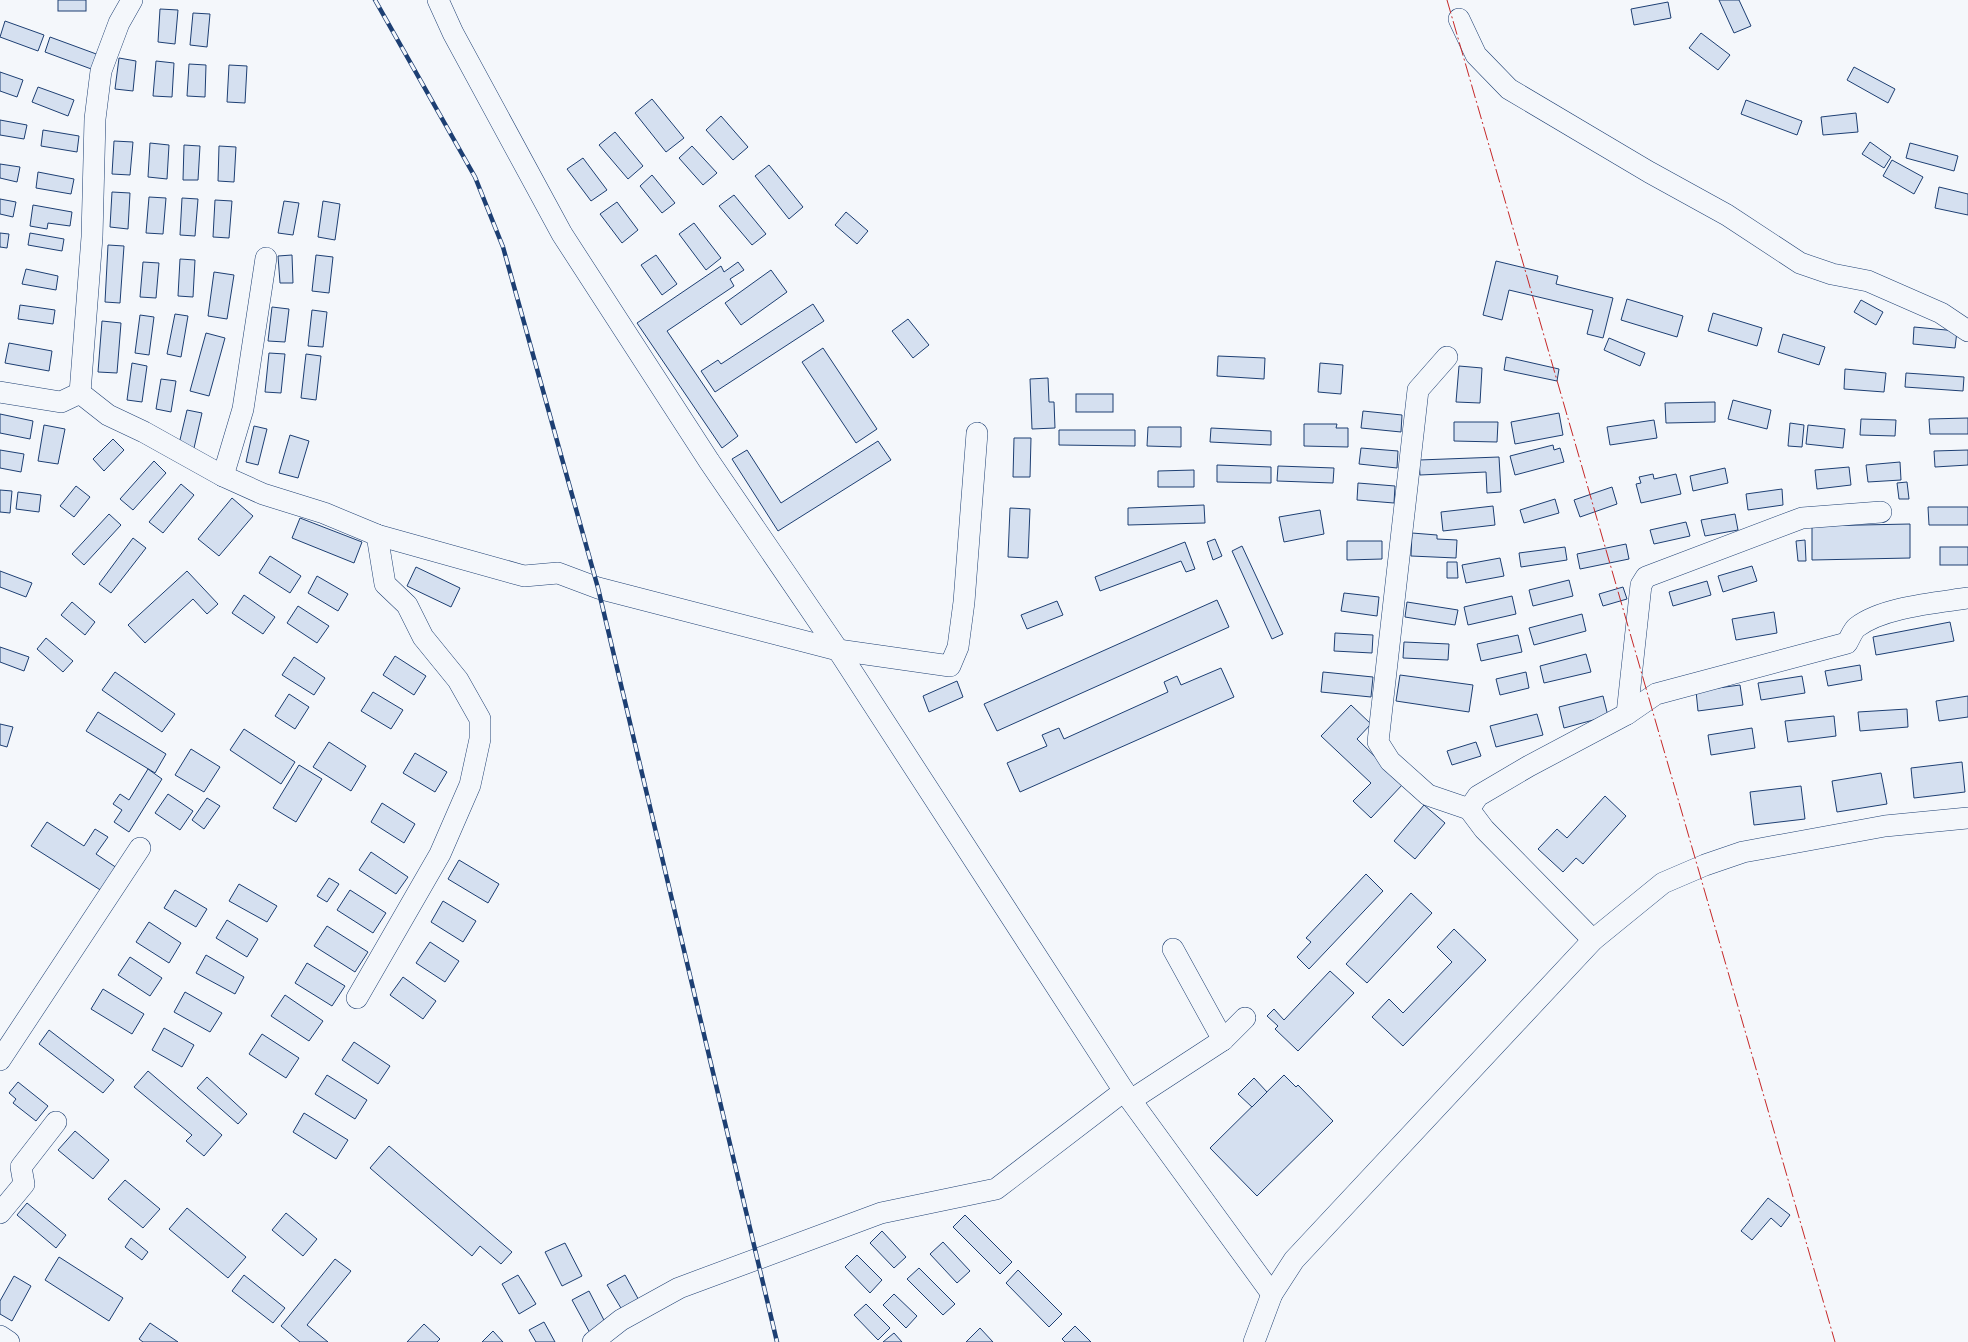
<svg xmlns="http://www.w3.org/2000/svg" width="1968" height="1342" font-family="Lato,sans-serif">
	<style>
		.building { fill: #d5e0f0; stroke: #1d3f73 }
		.lines { fill: none; stroke-linecap: round; stroke-linejoin: round }
		.minor-casing { stroke: #1d3f73; stroke-width: 22 }
		.minor { stroke: #f4f7fb; stroke-width: 21 }
		.rail-casing { stroke: #1d3f73; stroke-width: 4.5 }
		.rail { stroke: #f4f7fb; stroke-width: 3; stroke-dasharray: 9; stroke-linecap: butt }
		.power { stroke: #c62828; stroke-width: 1; stroke-dasharray: 14 3 2 3; stroke-linecap: butt }
	</style>
	<rect width="100%" height="100%" fill="#f4f7fb"/>
	<!-- building -->
	<g class="building">
		<rect x="58" y="0" width="28" height="11"/>
		<path d="M1719,0H1739L1751,26L1734,33Z"/>
		<path d="M1668,2L1671,18L1634,25L1631,9Z"/>
		<path d="M160,9L178,10L175,44L158,42Z"/>
		<path d="M193,13L210,14L207,47L190,45Z"/>
		<path d="M5,21L44,35L38,51L0,37Z"/>
		<path d="M1701,33L1730,55L1718,70L1689,48Z"/>
		<path d="M50,37L99,55L94,70L45,52Z"/>
		<path d="M119,58L136,61L133,91L115,89Z"/>
		<path d="M156,61L174,63L172,97L153,96Z"/>
		<path d="M189,64L206,65L205,97L187,96Z"/>
		<path d="M229,65L247,66L245,103L227,102Z"/>
		<path d="M1854,67L1895,89L1888,103L1847,80Z"/>
		<path d="M0,72L23,80L17,97L0,91Z"/>
		<path d="M38,87L74,100L68,116L32,102Z"/>
		<path d="M652,99L684,138L666,152L635,113Z"/>
		<path d="M1746,100L1802,121L1797,135L1741,114Z"/>
		<path d="M1856,113L1858,132L1823,135L1821,117Z"/>
		<path d="M721,116L748,147L733,160L706,130Z"/>
		<path d="M0,120L27,125L24,139L0,135Z"/>
		<path d="M43,130L79,136L77,152L41,146Z"/>
		<path d="M615,132L643,166L628,179L599,145Z"/>
		<path d="M114,141L133,142L130,175L112,174Z"/>
		<path d="M1870,142L1891,157L1884,168L1862,154Z"/>
		<path d="M150,143L169,145L167,179L148,177Z"/>
		<path d="M1910,143L1958,156L1954,171L1906,158Z"/>
		<path d="M184,145L200,146L198,180H183Z"/>
		<path d="M219,146L236,147L234,182L218,181Z"/>
		<path d="M692,146L717,173L703,185L679,158Z"/>
		<path d="M583,158L607,190L591,201L567,169Z"/>
		<path d="M1892,160L1923,177L1914,194L1883,176Z"/>
		<path d="M0,164L20,167L17,182L0,178Z"/>
		<path d="M769,165L803,207L789,219L755,176Z"/>
		<path d="M38,172L74,179L71,194L36,188Z"/>
		<path d="M652,175L675,203L662,213L640,186Z"/>
		<path d="M1939,187L1968,194V215L1935,208Z"/>
		<path d="M112,192L130,193L128,229L110,227Z"/>
		<path d="M734,195L766,234L752,245L719,206Z"/>
		<path d="M149,197L166,198L163,234L146,233Z"/>
		<path d="M182,198L198,199L195,236L180,235Z"/>
		<path d="M0,199L16,202L13,217L0,214Z"/>
		<path d="M215,200L232,201L229,238L213,237Z"/>
		<path d="M284,201L299,203L293,235L278,233Z"/>
		<path d="M323,201L340,204L335,240L318,237Z"/>
		<path d="M617,202L638,230L622,243L600,214Z"/>
		<path d="M33,205L72,212L70,226L48,223L47,229L30,226Z"/>
		<path d="M846,212L868,231L857,244L835,225Z"/>
		<path d="M694,223L721,258L706,270L679,234Z"/>
		<path d="M0,233L9,234L7,248L0,247Z"/>
		<path d="M30,233L64,239L62,251L28,245Z"/>
		<path d="M108,245L124,246L120,303L105,302Z"/>
		<path d="M292,255L293,283H280L278,256Z"/>
		<path d="M316,255L333,257L329,293L312,291Z"/>
		<path d="M656,255L677,284L662,295L641,265Z"/>
		<path d="M180,259L195,260L193,297L178,296Z"/>
		<path d="M1496,261L1558,276L1556,284L1613,298L1603,338L1587,334L1593,310L1509,290L1502,320L1483,315Z"/>
		<path d="M143,262L159,263L156,298L140,297Z"/>
		<path d="M738,262L744,270L730,279L734,286L667,331L738,436L722,448L637,323L721,266L724,272Z"/>
		<path d="M26,269L58,276L56,290L22,284Z"/>
		<path d="M771,270L787,292L741,325L725,303Z"/>
		<path d="M214,272L234,275L227,319L208,316Z"/>
		<path d="M1627,299L1683,316L1677,337L1621,320Z"/>
		<path d="M1861,300L1883,312L1876,325L1854,312Z"/>
		<path d="M813,304L824,321L715,392L701,371L718,360L721,364Z"/>
		<path d="M20,305L55,310L53,324L18,319Z"/>
		<path d="M272,307L289,309L285,342L268,341Z"/>
		<path d="M312,310L327,312L323,347L308,346Z"/>
		<path d="M1713,313L1762,328L1757,346L1708,331Z"/>
		<path d="M175,314L188,316L181,357L167,354Z"/>
		<path d="M140,315L154,317L149,355L135,353Z"/>
		<path d="M908,319L929,345L913,358L892,331Z"/>
		<path d="M102,321L121,323L117,373L98,372Z"/>
		<path d="M1914,327L1957,331L1955,348L1913,344Z"/>
		<path d="M206,333L225,338L209,396L190,391Z"/>
		<path d="M1783,334L1825,347L1819,365L1778,352Z"/>
		<path d="M1609,338L1645,353L1640,366L1604,350Z"/>
		<path d="M9,343L52,351L49,371L5,363Z"/>
		<path d="M823,348L877,429L856,443L802,362Z"/>
		<path d="M269,353L285,354L281,393L265,392Z"/>
		<path d="M306,354L321,356L316,400L301,398Z"/>
		<path d="M1218,356L1265,358L1264,379L1217,376Z"/>
		<path d="M1506,357L1559,369L1557,381L1504,370Z"/>
		<path d="M132,363L147,366L142,402L127,400Z"/>
		<path d="M1320,363L1343,365L1341,394L1318,392Z"/>
		<path d="M1459,366L1482,368L1480,403L1456,402Z"/>
		<path d="M1845,369L1886,373L1884,392L1844,389Z"/>
		<path d="M1906,373L1964,377L1963,391L1905,387Z"/>
		<path d="M1048,378L1049,402H1054L1055,428L1032,429L1030,379Z"/>
		<path d="M161,379L176,381L171,412L156,409Z"/>
		<rect x="1076" y="394" width="37" height="18"/>
		<path d="M1733,400L1771,410L1767,429L1728,419Z"/>
		<path d="M1715,402V422L1666,423L1665,403Z"/>
		<path d="M187,410L202,413L194,448L179,444Z"/>
		<path d="M1363,411L1402,415L1401,432L1361,428Z"/>
		<path d="M1559,413L1563,435L1515,444L1511,422Z"/>
		<path d="M0,414L33,421L30,439L0,433Z"/>
		<path d="M1968,418V434H1930L1929,419Z"/>
		<path d="M1861,419L1896,420L1895,436L1860,435Z"/>
		<path d="M1654,420L1657,438L1610,445L1607,427Z"/>
		<path d="M1454,422H1498L1497,442L1454,441Z"/>
		<path d="M1790,423L1804,425L1802,447L1788,446Z"/>
		<path d="M1304,424H1337L1336,428H1348V447L1304,446Z"/>
		<path d="M44,425L65,429L58,464L38,461Z"/>
		<path d="M1808,425L1845,429L1843,448L1806,444Z"/>
		<path d="M254,426L267,429L258,465L246,462Z"/>
		<path d="M1148,427H1181V447L1147,446Z"/>
		<path d="M1211,428L1271,431V445L1210,442Z"/>
		<path d="M1059,430H1135V446L1059,445Z"/>
		<path d="M290,435L309,441L298,478L279,473Z"/>
		<path d="M1014,438H1031L1030,477H1013Z"/>
		<path d="M113,439L124,450L104,471L93,459Z"/>
		<path d="M878,441L891,460L778,531L732,459L747,450L781,503Z"/>
		<path d="M1553,445L1554,450L1560,448L1564,462L1515,475L1510,456Z"/>
		<path d="M1361,448L1398,451L1397,468L1359,464Z"/>
		<path d="M0,450L24,454L21,472L0,468Z"/>
		<path d="M1968,450V465L1935,467L1934,451Z"/>
		<path d="M1499,457L1501,492L1487,493L1486,472L1420,475L1419,460Z"/>
		<path d="M154,461L166,473L133,510L120,499Z"/>
		<path d="M1900,462L1901,480L1868,482L1866,465Z"/>
		<path d="M1217,465L1271,467V483L1217,482Z"/>
		<path d="M1278,466L1334,468L1333,483L1277,481Z"/>
		<path d="M1849,467L1851,485L1817,489L1815,470Z"/>
		<path d="M1725,468L1728,483L1693,491L1690,476Z"/>
		<path d="M1194,470V487H1158V471Z"/>
		<path d="M1653,474L1654,479L1676,474L1681,494L1641,503L1636,484L1641,483L1639,477Z"/>
		<path d="M1907,482L1909,499H1899L1897,483Z"/>
		<path d="M1358,483L1395,486L1394,503L1357,500Z"/>
		<path d="M181,484L194,495L163,533L149,522Z"/>
		<path d="M76,486L90,497L74,517L60,506Z"/>
		<path d="M1612,487L1617,504L1580,517L1574,500Z"/>
		<path d="M1782,489L1783,505L1748,510L1746,494Z"/>
		<path d="M0,490L12,491L10,513L0,512Z"/>
		<path d="M18,492L41,495L39,512L16,509Z"/>
		<path d="M232,498L253,516L219,556L198,539Z"/>
		<path d="M1555,499L1559,513L1524,523L1520,510Z"/>
		<path d="M1204,505L1205,523L1128,525V508Z"/>
		<path d="M1493,506L1495,525L1443,531L1441,512Z"/>
		<path d="M1928,507H1968V525H1929Z"/>
		<path d="M1010,508L1030,509L1028,558L1008,557Z"/>
		<path d="M1320,510L1324,534L1284,542L1279,517Z"/>
		<path d="M109,514L121,525L84,565L72,554Z"/>
		<path d="M1735,514L1738,530L1705,536L1701,520Z"/>
		<path d="M300,518L362,542L354,563L292,538Z"/>
		<path d="M1686,522L1690,536L1654,544L1650,530Z"/>
		<path d="M1910,524V558L1812,560V526Z"/>
		<path d="M1412,533L1437,535V539L1457,540L1456,558L1411,556Z"/>
		<path d="M133,538L146,548L111,593L99,584Z"/>
		<path d="M1215,539L1222,556L1213,560L1207,542Z"/>
		<path d="M1805,540L1806,561H1798L1796,541Z"/>
		<path d="M1347,541H1382V559L1347,560Z"/>
		<path d="M1185,542L1195,569L1186,572L1181,561L1100,591L1095,577Z"/>
		<path d="M1626,544L1629,559L1580,569L1577,554Z"/>
		<path d="M1242,546L1283,634L1272,639L1232,551Z"/>
		<path d="M1565,547L1567,560L1521,567L1519,553Z"/>
		<rect x="1940" y="547" width="28" height="18"/>
		<path d="M270,556L301,576L290,593L259,573Z"/>
		<path d="M1500,558L1504,576L1466,583L1462,565Z"/>
		<path d="M1447,562H1457L1458,578H1447Z"/>
		<path d="M1752,566L1757,581L1723,592L1718,576Z"/>
		<path d="M416,567L460,588L451,607L407,586Z"/>
		<path d="M0,571L32,583L26,597L0,587Z"/>
		<path d="M187,571L218,604L207,614L193,599L145,643L128,625Z"/>
		<path d="M317,576L348,594L338,611L308,593Z"/>
		<path d="M1569,580L1573,596L1533,606L1529,590Z"/>
		<path d="M1707,581L1711,595L1673,606L1669,592Z"/>
		<path d="M1623,587L1627,599L1603,606L1599,594Z"/>
		<path d="M1344,593L1379,597L1377,616L1341,611Z"/>
		<path d="M244,595L275,617L263,634L232,613Z"/>
		<path d="M1512,596L1516,614L1468,625L1464,607Z"/>
		<path d="M1217,600L1229,627L997,731L984,704Z"/>
		<path d="M1057,601L1063,615L1027,629L1021,615Z"/>
		<path d="M72,602L95,622L85,635L61,615Z"/>
		<path d="M1407,602L1458,610L1455,625L1405,617Z"/>
		<path d="M298,606L329,626L317,643L287,623Z"/>
		<path d="M1774,612L1777,633L1736,640L1732,619Z"/>
		<path d="M1582,614L1586,631L1534,645L1529,628Z"/>
		<path d="M1950,622L1954,641L1876,655L1873,637Z"/>
		<path d="M1335,633L1373,635L1372,653L1334,651Z"/>
		<path d="M1518,635L1522,652L1481,661L1477,644Z"/>
		<path d="M46,638L73,661L63,672L37,649Z"/>
		<path d="M1404,642L1449,644L1448,660L1403,658Z"/>
		<path d="M0,647L29,657L24,671L0,662Z"/>
		<path d="M1586,654L1591,672L1544,683L1540,666Z"/>
		<path d="M395,656L426,676L414,695L383,675Z"/>
		<path d="M294,657L325,678L314,695L282,675Z"/>
		<path d="M1860,665L1862,680L1828,686L1825,671Z"/>
		<path d="M1221,668L1234,697L1020,792L1007,763L1047,746L1042,735L1059,728L1064,739L1168,692L1164,682L1177,676L1181,685Z"/>
		<path d="M115,672L175,714L162,732L102,690Z"/>
		<path d="M1323,672L1373,677L1371,697L1321,692Z"/>
		<path d="M1526,672L1529,688L1500,695L1496,679Z"/>
		<path d="M1400,675L1473,685L1469,712L1396,701Z"/>
		<path d="M1802,676L1805,693L1761,700L1758,683Z"/>
		<path d="M957,681L963,697L929,712L923,696Z"/>
		<path d="M1740,685L1743,705L1698,711L1696,691Z"/>
		<path d="M373,692L403,710L391,729L361,711Z"/>
		<path d="M289,694L309,707L295,729L275,716Z"/>
		<path d="M1603,696L1608,716L1564,728L1559,707Z"/>
		<path d="M1968,696V717L1939,721L1936,701Z"/>
		<path d="M1351,705L1371,724L1357,739L1403,784L1371,818L1353,801L1371,783L1321,736Z"/>
		<path d="M1907,709L1908,727L1860,731L1858,712Z"/>
		<path d="M98,712L166,754L155,773L86,731Z"/>
		<path d="M1537,714L1543,735L1496,747L1490,726Z"/>
		<path d="M1834,716L1836,736L1788,742L1785,721Z"/>
		<path d="M0,724L13,727L7,747L0,745Z"/>
		<path d="M1752,728L1755,748L1711,755L1708,735Z"/>
		<path d="M244,729L295,762L281,784L230,750Z"/>
		<path d="M329,742L366,766L351,791L313,767Z"/>
		<path d="M1476,742L1481,756L1452,765L1447,751Z"/>
		<path d="M191,749L220,767L204,792L175,775Z"/>
		<path d="M415,753L447,772L435,792L403,773Z"/>
		<path d="M1962,762L1965,792L1914,798L1911,768Z"/>
		<path d="M299,765L322,779L296,822L273,808Z"/>
		<path d="M148,769L162,779L129,832L114,822L122,810L113,804L120,794L129,800Z"/>
		<path d="M1881,773L1887,804L1837,812L1832,781Z"/>
		<path d="M1801,786L1805,819L1754,825L1750,792Z"/>
		<path d="M168,794L193,811L180,830L155,813Z"/>
		<path d="M1605,796L1626,816L1583,864L1576,858L1563,872L1538,849L1557,829L1567,838Z"/>
		<path d="M207,798L220,806L204,829L192,820Z"/>
		<path d="M382,803L415,824L404,843L371,822Z"/>
		<path d="M1424,805L1445,823L1415,859L1394,841Z"/>
		<path d="M47,822L84,846L95,829L108,837L96,854L117,868L102,891L31,846Z"/>
		<path d="M371,852L408,877L396,894L359,870Z"/>
		<path d="M459,860L499,884L488,903L448,879Z"/>
		<path d="M1366,874L1383,891L1309,969L1297,957L1311,942L1306,938Z"/>
		<path d="M329,878L339,884L327,902L317,896Z"/>
		<path d="M239,884L277,906L267,922L229,901Z"/>
		<path d="M175,890L207,909L196,927L164,908Z"/>
		<path d="M350,890L386,913L373,933L337,910Z"/>
		<path d="M1411,893L1432,913L1367,983L1346,964Z"/>
		<path d="M443,901L476,921L463,942L431,922Z"/>
		<path d="M227,920L258,939L247,957L216,938Z"/>
		<path d="M149,922L181,943L169,963L136,942Z"/>
		<path d="M327,926L368,952L355,972L314,946Z"/>
		<path d="M1454,929L1486,960L1403,1046L1372,1017L1389,999L1403,1013L1452,962L1437,947Z"/>
		<path d="M430,942L459,961L445,982L416,963Z"/>
		<path d="M206,955L244,977L235,994L196,973Z"/>
		<path d="M130,957L162,978L150,996L118,975Z"/>
		<path d="M307,963L345,986L332,1006L295,983Z"/>
		<path d="M1330,971L1354,993L1298,1051L1275,1029L1278,1026L1267,1016L1274,1009L1284,1020Z"/>
		<path d="M403,977L436,1001L423,1019L390,995Z"/>
		<path d="M103,989L144,1014L132,1034L91,1009Z"/>
		<path d="M185,992L222,1013L210,1032L174,1012Z"/>
		<path d="M285,995L323,1021L309,1041L271,1016Z"/>
		<path d="M164,1028L194,1045L182,1067L152,1050Z"/>
		<path d="M49,1030L114,1080L103,1093L39,1044Z"/>
		<path d="M262,1034L299,1058L286,1078L249,1054Z"/>
		<path d="M354,1042L390,1066L378,1084L342,1060Z"/>
		<path d="M148,1071L222,1135L204,1156L186,1141L192,1135L134,1087Z"/>
		<path d="M327,1075L367,1100L355,1119L315,1094Z"/>
		<path d="M1284,1075L1296,1087L1298,1085L1333,1121L1257,1196L1210,1148Z"/>
		<path d="M207,1077L247,1114L238,1124L197,1088Z"/>
		<path d="M1254,1078L1267,1092L1252,1107L1238,1094Z"/>
		<path d="M18,1082L48,1106L36,1121L13,1103L16,1099L9,1093Z"/>
		<path d="M304,1113L348,1140L336,1159L293,1132Z"/>
		<path d="M75,1131L109,1160L93,1179L58,1150Z"/>
		<path d="M389,1146L512,1252L501,1264L480,1246L472,1256L370,1168Z"/>
		<path d="M125,1180L160,1209L143,1228L108,1199Z"/>
		<path d="M1768,1198L1790,1215L1781,1227L1771,1218L1752,1240L1741,1231Z"/>
		<path d="M27,1203L66,1235L56,1248L17,1215Z"/>
		<path d="M187,1208L246,1257L228,1278L169,1229Z"/>
		<path d="M286,1213L317,1239L303,1256L272,1230Z"/>
		<path d="M965,1215L1012,1262L1000,1274L953,1227Z"/>
		<path d="M882,1231L906,1257L894,1268L870,1243Z"/>
		<path d="M131,1238L148,1252L142,1260L125,1247Z"/>
		<path d="M943,1242L970,1271L957,1283L930,1254Z"/>
		<path d="M565,1243L582,1276L562,1286L545,1252Z"/>
		<path d="M857,1255L882,1280L870,1293L845,1267Z"/>
		<path d="M59,1257L123,1298L109,1321L45,1280Z"/>
		<path d="M335,1259L351,1271L307,1325L328,1342H300L281,1326Z"/>
		<path d="M919,1268L955,1304L943,1315L907,1279Z"/>
		<path d="M1018,1270L1062,1314L1049,1327L1006,1283Z"/>
		<path d="M244,1275L285,1308L273,1323L232,1291Z"/>
		<path d="M518,1275L536,1304L519,1314L502,1284Z"/>
		<path d="M625,1275L641,1304L624,1313L607,1285Z"/>
		<path d="M14,1276L31,1286L12,1321L0,1314V1301Z"/>
		<path d="M589,1291L606,1324L590,1333L572,1300Z"/>
		<path d="M894,1294L917,1316L906,1328L883,1305Z"/>
		<path d="M866,1304L890,1328L878,1340L854,1315Z"/>
		<path d="M544,1322L555,1342H536L529,1330Z"/>
		<path d="M150,1323L178,1342H143L139,1339Z"/>
		<path d="M424,1324L440,1339L437,1342H407Z"/>
		<path d="M1075,1326L1091,1342H1065L1062,1339Z"/>
		<path d="M980,1328L993,1342H966Z"/>
		<path d="M493,1331L503,1342H482Z"/>
		<path d="M894,1333L902,1342H883Z"/>
	</g>
	<g class="lines">
		<defs>
			<g id="minor">
				<path d="M438,0L453,33L562,234L709,461L838,650L1124,1091L1272,1294"/>
				<path d="M1459,19L1476,55L1509,89L1649,172L1727,215L1800,263L1832,274L1868,281L1941,313L1968,331"/>
				<path d="M1447,357L1418,390L1378,742L1390,761L1428,795L1469,809L1484,829L1593,940"/>
				<path d="M0,392L61,402L80,393L108,415L144,432L223,476L263,494L324,513L377,535L524,576L558,573L598,588L838,650L950,666L958,647L964,602L977,433"/>
				<path d="M80,393L92,237L95,119L101,71L119,23L132,0"/>
				<path d="M223,476L243,409L266,258"/>
				<path d="M1627,714L1641,585L1646,577L1802,518L1881,512"/>
				<path d="M1469,809L1478,796L1529,766L1627,714L1656,694L1847,643C1850,638 1853,630 1857,627C1883,607 1935,603 1968,598"/>
				<path d="M1173,949L1223,1040"/>
				<path d="M357,998L440,854L470,785L480,739V719L458,680L423,637L407,605L385,584L377,535"/>
				<path d="M0,1060L140,848"/>
				<path d="M1131,1100L1223,1040L1245,1018"/>
				<path d="M0,1213L24,1184L21,1167L56,1122"/>
				<path d="M0,1336L9,1342"/>
				<path d="M593,1342L621,1320L679,1288L881,1213L996,1189L1124,1091"/>
				<path d="M1254,1342L1272,1294L1294,1260L1593,940L1663,883L1705,865L1743,852L1885,826L1968,818"/>
			</g>
		</defs>
		<!-- minor casing -->
		<use href="#minor" class="minor-casing"/>
		<!-- minor -->
		<use href="#minor" class="minor"/>
		<defs>
			<path id="rail" d="M375,0L475,177L503,247L598,588L777,1342"/>
		</defs>
		<!-- rail casing -->
		<use href="#rail" class="rail-casing"/>
		<!-- rail -->
		<use href="#rail" class="rail"/>
		<!-- power -->
		<path class="power" d="M1447,0L1835,1342"/>
	</g>
</svg>
